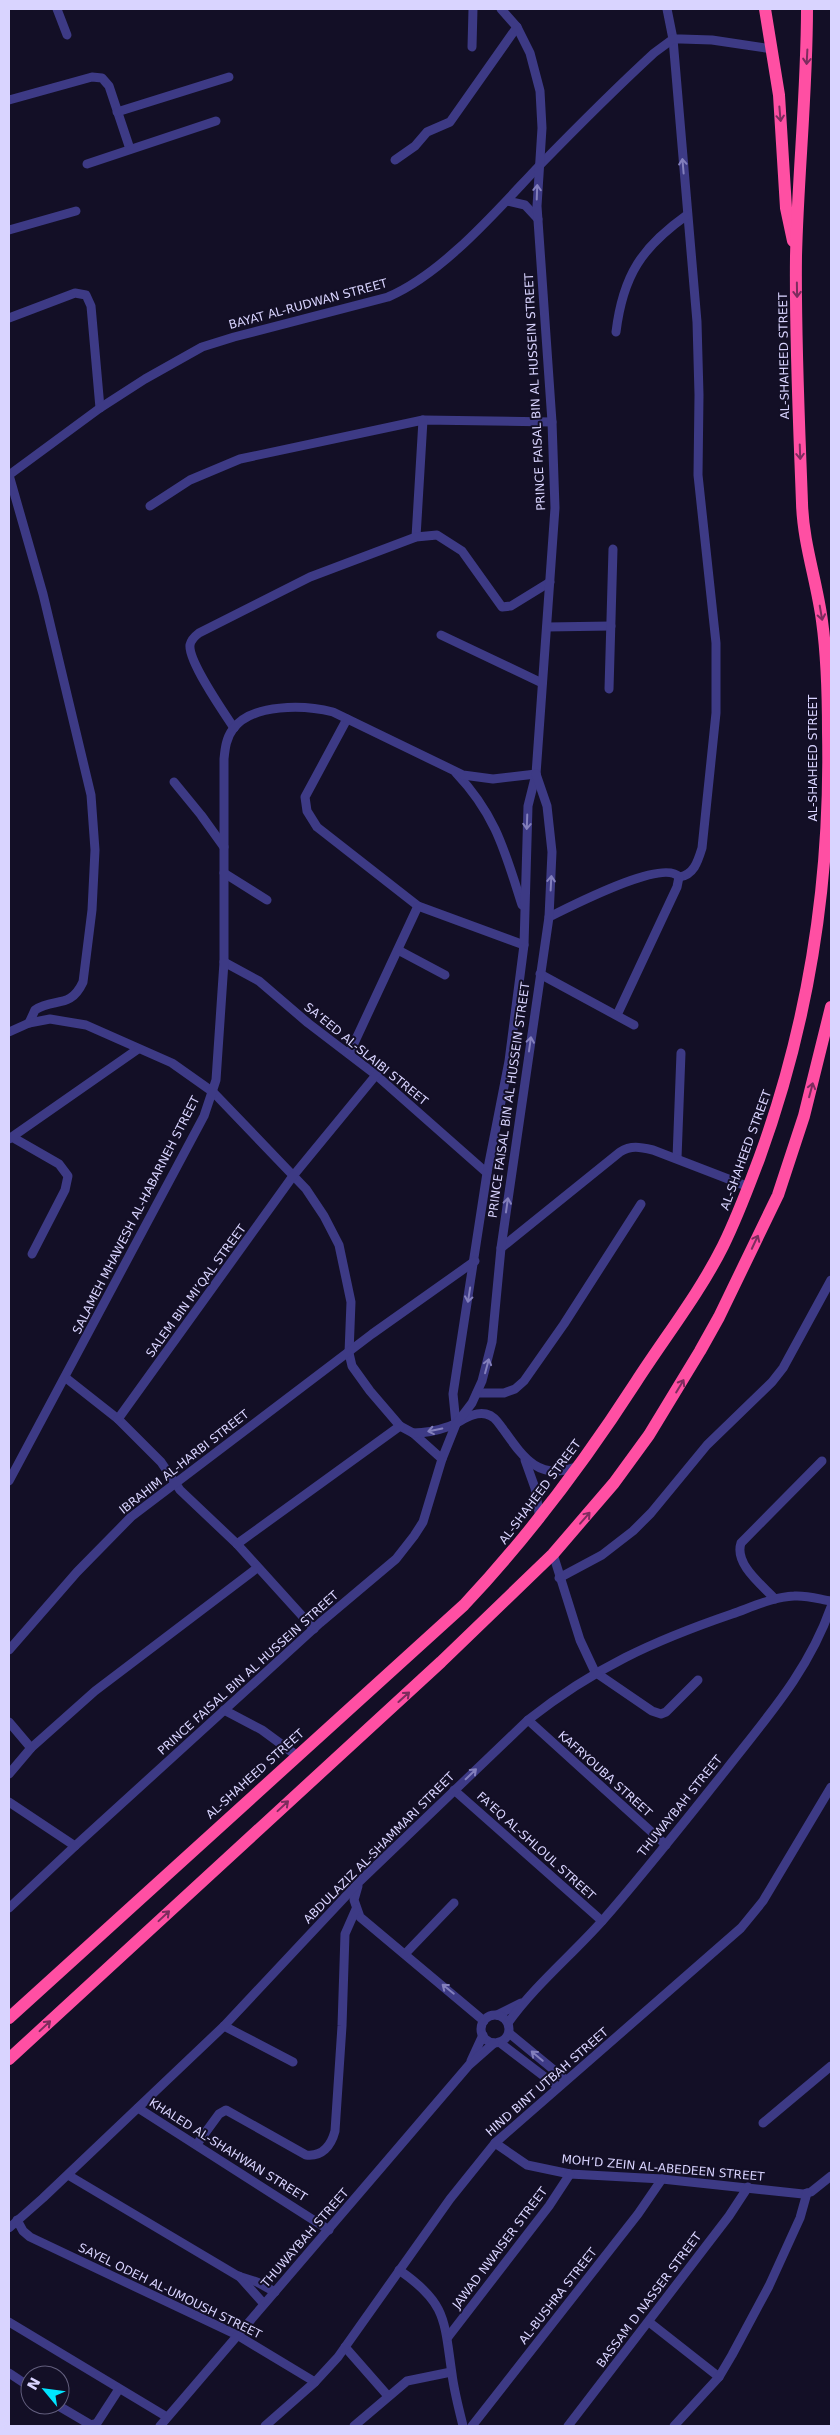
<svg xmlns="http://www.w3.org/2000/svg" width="840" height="2435" font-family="'DejaVu Sans',sans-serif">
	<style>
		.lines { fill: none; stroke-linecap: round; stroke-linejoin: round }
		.minor { stroke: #3d3a85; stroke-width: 9 }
		.highway { stroke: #ff4fa3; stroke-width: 12 }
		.oneway { stroke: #7d2c5e }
		.oneway2 { stroke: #837fbc }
		.labels { text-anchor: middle; stroke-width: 4; stroke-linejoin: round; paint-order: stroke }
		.street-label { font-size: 12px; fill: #d9d4ff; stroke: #130f26 }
	</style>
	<rect width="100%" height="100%" fill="#130f26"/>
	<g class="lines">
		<!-- minor -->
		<g class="minor">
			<path d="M57,9L67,35"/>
			<path d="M667,9L673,39L697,322L699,395L698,475L716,643V713L702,848C698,861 694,875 679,877"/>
			<path d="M472,47L473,9"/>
			<path d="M9,100L92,77L102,78L109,86L130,149"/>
			<path d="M117,112L229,77"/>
			<path d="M395,160L415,146L427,132L450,122L517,27"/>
			<path d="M87,164L216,121"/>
			<path d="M507,201L525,205L538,219"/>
			<path d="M9,230L76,211"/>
			<path d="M9,318L75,293L86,295L91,306L100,408"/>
			<path d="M616,332C623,275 642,247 687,215"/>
			<path d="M9,475L100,408L145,379L202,347L234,337L388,297C444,273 498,209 540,165C577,127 615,89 654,53L673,39H681L712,40L772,49"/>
			<path d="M9,475L43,594L91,795L95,850L92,910L83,982C70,1010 54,997 35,1010L29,1023"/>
			<path d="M150,506L190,480L240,459L423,420L552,422"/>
			<path d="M416,537L423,420"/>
			<path d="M547,627L611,626"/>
			<path d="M441,635L542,683"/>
			<path d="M609,689L613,549"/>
			<path d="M347,719L305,797L307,811L317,827L418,906L524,945"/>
			<path d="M234,728C224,713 188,661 190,645C191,640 195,636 199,633L310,577L416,537L437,535L462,551L502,607L511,606L550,582"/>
			<path d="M456,773C496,815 505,852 522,905"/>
			<path d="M174,782L201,815L224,847"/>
			<path d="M224,873L267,900"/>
			<path d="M549,917C570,907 663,858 679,877L677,887L617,1015"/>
			<path d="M398,950L445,975"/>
			<path d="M224,962L259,981L308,1023L376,1075L487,1173"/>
			<path d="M540,974L634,1025"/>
			<path d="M9,1032L29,1023L50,1019L86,1025L172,1063L213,1092L306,1189L324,1216L339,1245L351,1302L349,1353L352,1366L370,1391L400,1426L413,1433L442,1459"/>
			<path d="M349,1054L418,906"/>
			<path d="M12,1137L59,1164L68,1176L65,1190L32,1254"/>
			<path d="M9,1139L138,1049"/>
			<path d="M677,1158L681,1053"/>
			<path d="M501,1248L620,1152C631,1145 640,1147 653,1150L749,1187"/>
			<path d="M66,1378L118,1419L161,1462L180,1490L237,1544L314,1629"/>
			<path d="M477,1393H504L515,1389L524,1381L564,1324L641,1204"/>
			<path d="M118,1419L293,1176L376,1075"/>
			<path d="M456,1424L453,1394L487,1173L509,1061L524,945L528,806L536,774L555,508L552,422L537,206L542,128L540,91L530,53L517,27L501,9"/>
			<path d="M413,1433C425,1433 436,1431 447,1427C460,1423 472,1411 486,1414C495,1416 498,1423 503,1429C523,1457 538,1481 576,1467"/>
			<path d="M525,1460L535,1488L540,1519"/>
			<path d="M9,1481L204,1116L216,1080L224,962V759C225,749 226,738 233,729C252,703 305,705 333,712L463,775L493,779L536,774"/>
			<path d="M237,1544L400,1426"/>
			<path d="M553,1554L580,1640L595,1672L652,1711L661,1714L666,1712L698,1680"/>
			<path d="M559,1578L602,1555L633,1531L651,1513L707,1445L772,1382L783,1368L831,1280"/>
			<path d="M775,1599C762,1585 734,1564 741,1543L822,1461"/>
			<path d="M9,1650L77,1572L131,1517L372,1334L475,1261"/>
			<path d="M224,1710L262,1730L296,1755"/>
			<path d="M528,1720L666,1845"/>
			<path d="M9,1722L31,1748"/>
			<path d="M9,1774L31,1748L95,1691L257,1568"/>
			<path d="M454,1790L602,1921"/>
			<path d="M9,1802L75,1846"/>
			<path d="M358,1886L354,1900L360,1917L484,2021"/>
			<path d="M9,1908L75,1846L320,1623L396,1559L414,1536L423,1522L442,1459L456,1424L472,1403L482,1381L492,1342L501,1248L549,917L552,852L547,806L536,774"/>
			<path d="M405,1954L454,1903"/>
			<path d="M497,2015L521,2003"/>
			<circle cx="495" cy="2029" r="14"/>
			<path d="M508,2023C535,1985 572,1955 603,1920C645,1872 685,1821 725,1771C767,1717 808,1672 831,1607"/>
			<path d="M224,2026L293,2062"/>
			<path d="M509,2033L566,2080"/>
			<path d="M499,2042L558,2087"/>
			<path d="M471,2061L483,2035"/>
			<path d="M138,2108L329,2230"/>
			<path d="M763,2123L831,2066"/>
			<path d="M495,2143L527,2165L570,2174L662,2179L803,2194L811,2192L831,2176"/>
			<path d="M197,2144L219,2114L226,2110L306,2155C322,2157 331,2146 335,2131L342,2026L345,1934L356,1909"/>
			<path d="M68,2175L238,2276L257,2282L275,2292"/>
			<path d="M17,2220L23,2231L30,2237L237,2335L315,2382"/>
			<path d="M9,2228L43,2198L224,2026L360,1881L528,1720C594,1668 653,1641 732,1614C752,1607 773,1597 794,1596C806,1595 819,1599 831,1601"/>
			<path d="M399,2270C447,2303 444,2320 452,2374C454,2391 459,2409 463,2426"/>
			<path d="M239,2276L264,2304"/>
			<path d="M9,2322L167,2417"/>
			<path d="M649,2322L719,2377"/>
			<path d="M448,2337L549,2206L570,2174"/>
			<path d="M345,2347L388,2396"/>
			<path d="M9,2373L30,2387"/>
			<path d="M57,2405L91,2425L97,2423L119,2389"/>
			<path d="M160,2426L469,2065L494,2043"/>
			<path d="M265,2426L315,2382L338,2357L450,2199L495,2143L741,1928L763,1901L831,1787"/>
			<path d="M354,2426L407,2381L451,2372"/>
			<path d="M472,2426L638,2214L662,2179"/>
			<path d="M568,2426L729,2216L748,2187"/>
			<path d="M674,2426L719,2377L732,2355L769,2286L800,2218L807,2193"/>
		</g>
		<!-- highway -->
		<g class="highway">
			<path d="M765,9L779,95L786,208L793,241"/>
			<path d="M9,2018L464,1605C529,1536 585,1461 636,1382C665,1337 699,1294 723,1246C737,1218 748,1188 759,1159C809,1022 831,877 828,732C828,695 827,657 822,621C817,582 803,543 802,503C799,421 795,338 796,256C798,174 807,91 807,9"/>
			<path d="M9,2059L441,1662L553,1554L614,1483L649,1435L700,1351L719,1317L778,1195L804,1116L831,1007"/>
		</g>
	</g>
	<!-- one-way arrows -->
	<defs><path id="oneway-shaft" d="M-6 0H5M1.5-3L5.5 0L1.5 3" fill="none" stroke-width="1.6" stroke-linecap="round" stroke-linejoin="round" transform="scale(1.25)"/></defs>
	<g class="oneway">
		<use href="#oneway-shaft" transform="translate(807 57) rotate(93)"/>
		<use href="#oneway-shaft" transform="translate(780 114) rotate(85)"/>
		<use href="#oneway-shaft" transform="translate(797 290) rotate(89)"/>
		<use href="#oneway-shaft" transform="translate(800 452) rotate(88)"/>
		<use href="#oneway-shaft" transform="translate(821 613) rotate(80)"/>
		<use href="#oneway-shaft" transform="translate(811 1090) rotate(-75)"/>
		<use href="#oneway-shaft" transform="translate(755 1242) rotate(-65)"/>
		<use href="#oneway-shaft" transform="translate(680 1386) rotate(-59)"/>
		<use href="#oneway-shaft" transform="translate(585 1518) rotate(-49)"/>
		<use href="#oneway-shaft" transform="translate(404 1697) rotate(-42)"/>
		<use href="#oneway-shaft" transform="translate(283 1806) rotate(-43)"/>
		<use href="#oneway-shaft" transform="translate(164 1916) rotate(-43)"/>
		<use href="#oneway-shaft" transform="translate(45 2026) rotate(-43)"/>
	</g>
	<g class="oneway2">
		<use href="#oneway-shaft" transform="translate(683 166) rotate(-95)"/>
		<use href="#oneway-shaft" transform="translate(537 192) rotate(-88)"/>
		<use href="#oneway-shaft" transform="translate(527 822) rotate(92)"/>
		<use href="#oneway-shaft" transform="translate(551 883) rotate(-87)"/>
		<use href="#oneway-shaft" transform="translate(530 1044) rotate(-82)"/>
		<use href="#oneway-shaft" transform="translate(507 1205) rotate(-82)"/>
		<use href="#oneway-shaft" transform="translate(469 1295) rotate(99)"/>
		<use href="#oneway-shaft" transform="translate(487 1366) rotate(-75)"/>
		<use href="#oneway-shaft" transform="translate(435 1430) rotate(168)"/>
		<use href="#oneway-shaft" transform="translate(471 1774) rotate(-44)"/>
		<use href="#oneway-shaft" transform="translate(448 1989) rotate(-141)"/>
		<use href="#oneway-shaft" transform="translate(537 2056) rotate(-140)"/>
	</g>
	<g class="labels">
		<!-- street labels -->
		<g class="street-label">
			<text transform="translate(308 304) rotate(-15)" y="4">BAYAT AL-RUDWAN STREET</text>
			<text transform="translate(784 356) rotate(-91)" y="4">AL-SHAHEED STREET</text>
			<text transform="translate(535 392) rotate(-93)" y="4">PRINCE FAISAL BIN AL HUSSEIN STREET</text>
			<text transform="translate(813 758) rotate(-90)" y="4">AL-SHAHEED STREET</text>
			<text transform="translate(366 1054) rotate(39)" y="4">SA’EED AL-SLAIBI STREET</text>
			<text transform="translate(509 1100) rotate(-82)" y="4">PRINCE FAISAL BIN AL HUSSEIN STREET</text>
			<text transform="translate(746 1150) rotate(-70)" y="4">AL-SHAHEED STREET</text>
			<text transform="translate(136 1215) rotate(-63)" y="4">SALAMEH MHAWESH AL-HABARNEH STREET</text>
			<text transform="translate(196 1291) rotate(-54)" y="4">SALEM BIN MI’QAL STREET</text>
			<text transform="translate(184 1462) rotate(-38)" y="4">IBRAHIM AL-HARBI STREET</text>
			<text transform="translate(540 1492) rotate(-53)" y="4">AL-SHAHEED STREET</text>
			<text transform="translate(248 1673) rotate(-42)" y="4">PRINCE FAISAL BIN AL HUSSEIN STREET</text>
			<text transform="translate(255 1774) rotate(-42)" y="4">AL-SHAHEED STREET</text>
			<text transform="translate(605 1774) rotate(42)" y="4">KAFRYOUBA STREET</text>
			<text transform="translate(680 1806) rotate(-51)" y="4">THUWAYBAH STREET</text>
			<text transform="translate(536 1846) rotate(42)" y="4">FA'EQ AL-SHLOUL STREET</text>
			<text transform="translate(379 1848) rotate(-45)" y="4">ABDULAZIZ AL-SHAMMARI STREET</text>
			<text transform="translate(547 2082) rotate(-41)" y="4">HIND BINT UTBAH STREET</text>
			<text transform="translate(228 2150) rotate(32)" y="4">KHALED AL-SHAHWAN STREET</text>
			<text transform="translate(663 2168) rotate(5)" y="4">MOH’D ZEIN AL-ABEDEEN STREET</text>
			<text transform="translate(305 2238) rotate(-49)" y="4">THUWAYBAH STREET</text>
			<text transform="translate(500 2248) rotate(-53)" y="4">JAWAD NWAISER STREET</text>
			<text transform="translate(170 2291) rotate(26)" y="4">SAYEL ODEH AL-UMOUSH STREET</text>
			<text transform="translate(558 2296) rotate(-52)" y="4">AL-BUSHRA STREET</text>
			<text transform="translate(649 2300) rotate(-53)" y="4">BASSAM D NASSER STREET</text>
		</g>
	</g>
	<!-- border -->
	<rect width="840" height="2435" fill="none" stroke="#d9d4ff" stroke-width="20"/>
	<!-- north arrow -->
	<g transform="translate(45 2390) rotate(299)"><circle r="24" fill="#130f26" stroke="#625e7d"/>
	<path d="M0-4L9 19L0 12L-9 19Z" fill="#00e5ff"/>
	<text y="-8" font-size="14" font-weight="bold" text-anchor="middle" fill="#d9d4ff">N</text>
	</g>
</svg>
